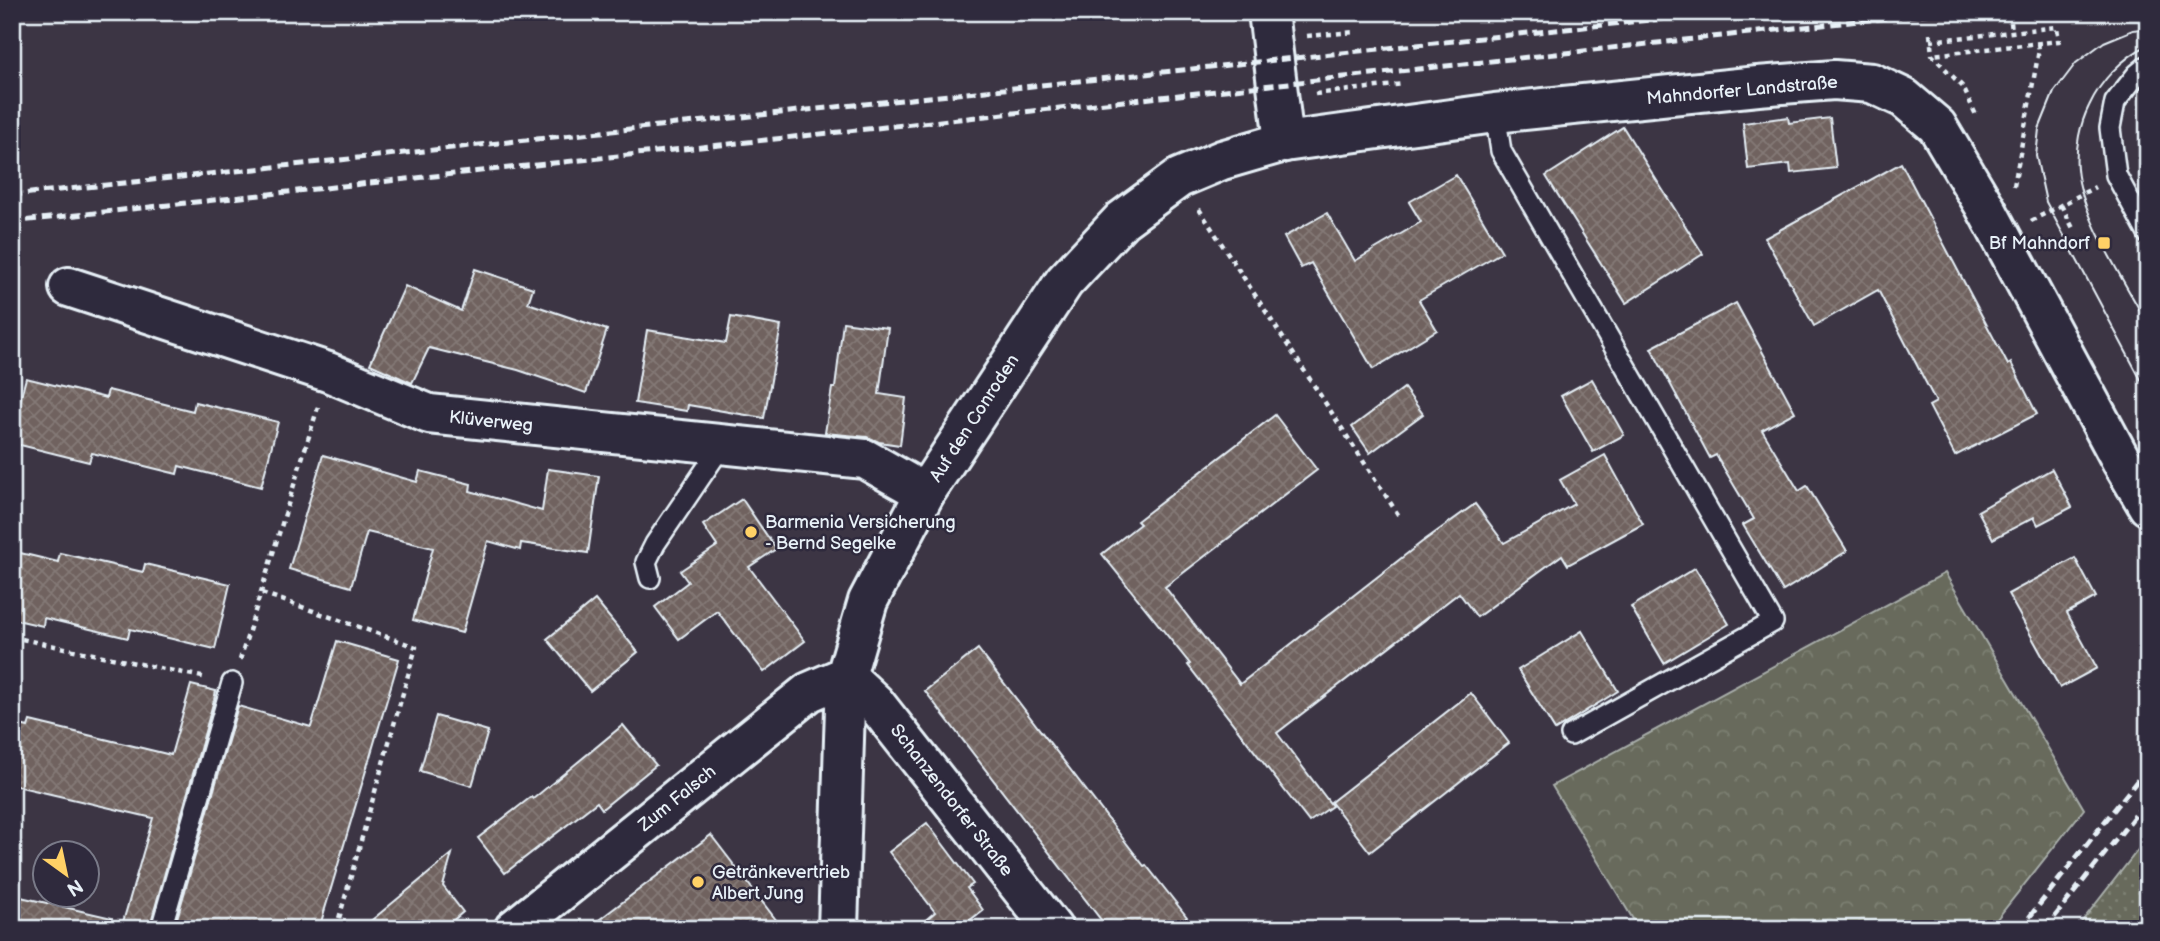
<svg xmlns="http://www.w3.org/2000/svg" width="2160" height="941" font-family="'Balsamiq Sans',sans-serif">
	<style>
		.grass { fill: url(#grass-dots); stroke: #a8aeaa; stroke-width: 2 }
		.forest { fill: url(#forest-crowns); stroke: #a8aeaa; stroke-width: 2 }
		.building { fill: url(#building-cross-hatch); stroke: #e8f1f8; stroke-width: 2 }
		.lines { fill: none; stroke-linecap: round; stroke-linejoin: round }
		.service-casing { stroke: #e8f1f8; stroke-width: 24 }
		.minor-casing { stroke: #e8f1f8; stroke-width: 44 }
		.tertiary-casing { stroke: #e8f1f8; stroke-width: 44 }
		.path { stroke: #e8f1f8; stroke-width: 4.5; stroke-dasharray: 5 5; stroke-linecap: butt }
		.service { stroke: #2f2a3d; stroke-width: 19 }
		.minor { stroke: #2f2a3d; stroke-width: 38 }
		.tertiary { stroke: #2f2a3d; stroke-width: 38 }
		.tram { stroke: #e8f1f8; stroke-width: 2 }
		.rail { stroke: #e8f1f8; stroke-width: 5; stroke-dasharray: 10 5; stroke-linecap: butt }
		.poi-dot { fill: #ffd166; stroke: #2f2a3d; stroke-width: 2.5 }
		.labels { text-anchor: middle; stroke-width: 5; stroke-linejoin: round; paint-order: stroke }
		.street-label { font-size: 18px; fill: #e8f1f8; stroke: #2f2a3d }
		.poi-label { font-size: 18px; fill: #e8f1f8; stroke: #2f2a3d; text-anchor: start }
	</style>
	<defs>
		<pattern id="grass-dots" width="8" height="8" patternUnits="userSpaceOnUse" patternTransform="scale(1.75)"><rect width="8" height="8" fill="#676a5b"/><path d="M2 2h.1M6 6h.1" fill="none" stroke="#7d8073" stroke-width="1.8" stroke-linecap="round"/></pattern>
		<pattern id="forest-crowns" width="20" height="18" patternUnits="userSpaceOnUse" patternTransform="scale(1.75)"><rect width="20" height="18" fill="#676a5b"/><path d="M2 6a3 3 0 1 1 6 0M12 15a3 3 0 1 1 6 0" fill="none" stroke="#7d8073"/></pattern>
		<pattern id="building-cross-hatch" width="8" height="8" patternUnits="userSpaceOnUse" patternTransform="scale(1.75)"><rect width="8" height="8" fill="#6f625e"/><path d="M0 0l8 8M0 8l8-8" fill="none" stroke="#847976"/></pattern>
	</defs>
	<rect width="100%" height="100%" fill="#3c3544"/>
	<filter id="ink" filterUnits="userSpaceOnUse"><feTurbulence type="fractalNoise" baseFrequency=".0143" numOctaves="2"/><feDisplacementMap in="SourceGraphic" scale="14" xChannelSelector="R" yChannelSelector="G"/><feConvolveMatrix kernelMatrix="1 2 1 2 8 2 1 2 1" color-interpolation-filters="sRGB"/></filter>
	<g filter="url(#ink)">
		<!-- grass -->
		<path class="grass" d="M2148,837V929H2076Z"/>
		<!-- forest -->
		<path class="forest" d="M1945,573L2084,809L1989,929H1639L1552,786Z"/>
		<!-- building -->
		<g class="building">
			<path d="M1788,117L1789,123L1830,118L1836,168L1791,173L1790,164L1748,169L1743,123Z"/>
			<path d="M1623,127L1703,254L1626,303L1546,176Z"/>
			<path d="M1901,163L2008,365L2011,363L2037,414L1955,456L1929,406L1936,402L1878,290L1814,326L1765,238Z"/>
			<path d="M1456,175L1502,252L1419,300L1437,330L1373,369L1311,263L1301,268L1284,237L1327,213L1355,261L1421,222L1409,202Z"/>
			<path d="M475,269L533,288L528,303L607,330L586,393L518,370L429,348L412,383L370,364L405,286L461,311Z"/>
			<path d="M1736,303L1795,412L1762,430L1799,491L1807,486L1847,551L1783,591L1743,525L1754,519L1716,455L1710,458L1651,348Z"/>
			<path d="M731,317L781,326L764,418L688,405L687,411L635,403L647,330L726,343Z"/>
			<path d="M843,322L888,328L879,394L906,398L900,445L879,442L867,437L825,433L832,388H835Z"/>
			<path d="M26,378L106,398L108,390L193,411L195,402L278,422L261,487L179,466L177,474L92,453L89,462L12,443V430Z"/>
			<path d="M1592,379L1624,435L1593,452L1561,396Z"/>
			<path d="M1404,388L1423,414L1370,453L1352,427Z"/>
			<path d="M1275,415L1317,470L1165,587L1240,684L1422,542L1475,504L1504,543L1574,504L1560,480L1605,455L1643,524L1568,565L1562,555L1477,617L1459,593L1277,733L1332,806L1309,822L1188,665L1190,664L1102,554L1140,524L1137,521Z"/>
			<path d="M323,455L417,482L420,471L471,484L470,491L542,511L548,469L599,476L588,553L521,543L520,550L488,541L462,633L413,620L433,548L367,532L351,587L289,569Z"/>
			<path d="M2052,469L2072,507L2038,525L2034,517L1993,539L1978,511Z"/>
			<path d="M742,499L776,549L749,567L805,641L764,672L717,611L679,639L655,607L688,582L680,571L717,546L703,525Z"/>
			<path d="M12,551L58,562L60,553L143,572L145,564L230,584L215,649L130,629L128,638L44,618L43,626L12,619Z"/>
			<path d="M2075,558L2096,597L2067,613L2097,668L2060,688L2008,594Z"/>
			<path d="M1695,568L1729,624L1664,663L1631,607Z"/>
			<path d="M595,600L638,652L590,691L547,639Z"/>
			<path d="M1582,631L1618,691L1555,730L1518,670Z"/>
			<path d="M337,641L399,659L319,929H174L238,706L311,727Z"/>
			<path d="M978,649L1144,866L1146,865L1187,917L1172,929H1108L925,691Z"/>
			<path d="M191,685L216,691L214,700L149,929H121L153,818L12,785V723L28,727L30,721L171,755Z"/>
			<path d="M1471,693L1509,743L1370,852L1331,802Z"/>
			<path d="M436,716L488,731L472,786L420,771Z"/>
			<path d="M623,725L656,765L602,809L597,802L505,873L478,838L531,797L533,799Z"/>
			<path d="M927,823L973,884L967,888L983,910L959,929H915L935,912L889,852Z"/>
			<path d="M711,835L783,929H587Z"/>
			<path d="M452,854L443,886L463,912L443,929H361Z"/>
			<path d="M12,895L112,918L111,929H12Z"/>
		</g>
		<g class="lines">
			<defs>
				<g id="service">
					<path d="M2148,65L2137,74L2115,102L2110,128L2116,175L2148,234"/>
					<path d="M1495,113L1501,151L1773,622L1571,735"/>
					<path d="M650,578L646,562L655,544L723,444"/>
					<path d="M161,929L232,683"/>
				</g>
				<g id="minor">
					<path d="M69,287L328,372L429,414L865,459L925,493"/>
					<path d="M846,676L875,703L1053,929"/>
					<path d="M514,929L809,692L846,676"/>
					<path d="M838,929L846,676L868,601L925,493L1064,282L1122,220L1179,178L1222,160L1284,142"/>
				</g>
				<path id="tertiary" d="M1268,12L1284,142L1495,113L1758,86L1834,80L1872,83L1904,98L1937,126L1984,205L2122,462L2148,506"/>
			</defs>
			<!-- service casing -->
			<use href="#service" class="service-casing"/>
			<!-- minor casing -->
			<use href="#minor" class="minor-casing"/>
			<!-- tertiary casing -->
			<use href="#tertiary" class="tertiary-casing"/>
			<!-- path -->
			<g class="path">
				<path d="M2010,12L2012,32"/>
				<path d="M1930,34L1932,55L1963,87L1976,115"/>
				<path d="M1307,36L1355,32"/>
				<path d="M1930,41L2057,27L2059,41L1932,55"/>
				<path d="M1315,94L1404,84"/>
				<path d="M2014,186L2039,50L2038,43"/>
				<path d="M2061,205L2074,230"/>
				<path d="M1199,209L1399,516"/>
				<path d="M2031,221L2095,187"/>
				<path d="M262,593L416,647L336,929"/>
				<path d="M12,637L207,678"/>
				<path d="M240,660L318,407"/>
			</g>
			<!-- service -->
			<use href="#service" class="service"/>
			<!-- minor -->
			<use href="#minor" class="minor"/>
			<!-- tertiary -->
			<use href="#tertiary" class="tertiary"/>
			<!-- tram -->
			<g class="tram">
				<path d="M2148,28L2133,30L2104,42L2076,63L2054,92L2039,129L2036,156L2046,202L2148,393"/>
				<path d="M2148,45C2122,58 2101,80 2089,106C2080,124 2075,148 2077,169C2081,216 2125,282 2148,325"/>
			</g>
			<!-- rail -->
			<g class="rail">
				<path d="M12,195L1725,12"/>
				<path d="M12,222L1942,12"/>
				<path d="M2020,929L2148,767"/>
				<path d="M2045,929L2148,799"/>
			</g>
		</g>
	</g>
	<!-- markers -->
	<g class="poi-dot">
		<rect x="2097" y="236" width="14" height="14" rx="3.5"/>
		<circle cx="751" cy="532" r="7"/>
		<circle cx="698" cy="882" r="7"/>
	</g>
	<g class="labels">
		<!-- street labels -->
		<g class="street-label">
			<text transform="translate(1742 90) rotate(-5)" y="6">Mahndorfer Landstraße</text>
			<text transform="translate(974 418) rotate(-57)" y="6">Auf den Conroden</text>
			<text transform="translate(491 421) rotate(6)" y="6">Klüverweg</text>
			<text transform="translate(677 798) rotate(-39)" y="6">Zum Falsch</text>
			<text transform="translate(952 800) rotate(52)" y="6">Schanzendorfer Straße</text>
		</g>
		<!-- poi labels -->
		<g class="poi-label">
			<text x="2090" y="249" text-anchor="end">Bf Mahndorf</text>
			<text x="765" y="528">Barmenia Versicherung<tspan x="765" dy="21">- Bernd Segelke</tspan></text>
			<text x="712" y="878">Getränkevertrieb<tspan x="712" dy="21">Albert Jung</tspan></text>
		</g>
	</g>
	<!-- margin -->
	<rect width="2160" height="941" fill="none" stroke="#2f2a3d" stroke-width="42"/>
	<rect x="21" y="21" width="2118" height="899" fill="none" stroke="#e8f1f8" stroke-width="2.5" filter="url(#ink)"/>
	<!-- north arrow -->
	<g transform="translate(66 874) rotate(147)"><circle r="33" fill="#2f2a3d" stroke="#797a88" stroke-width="2"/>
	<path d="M0-5L12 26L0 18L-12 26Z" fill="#ffd166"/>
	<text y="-10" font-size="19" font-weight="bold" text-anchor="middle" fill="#e8f1f8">N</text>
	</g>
</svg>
